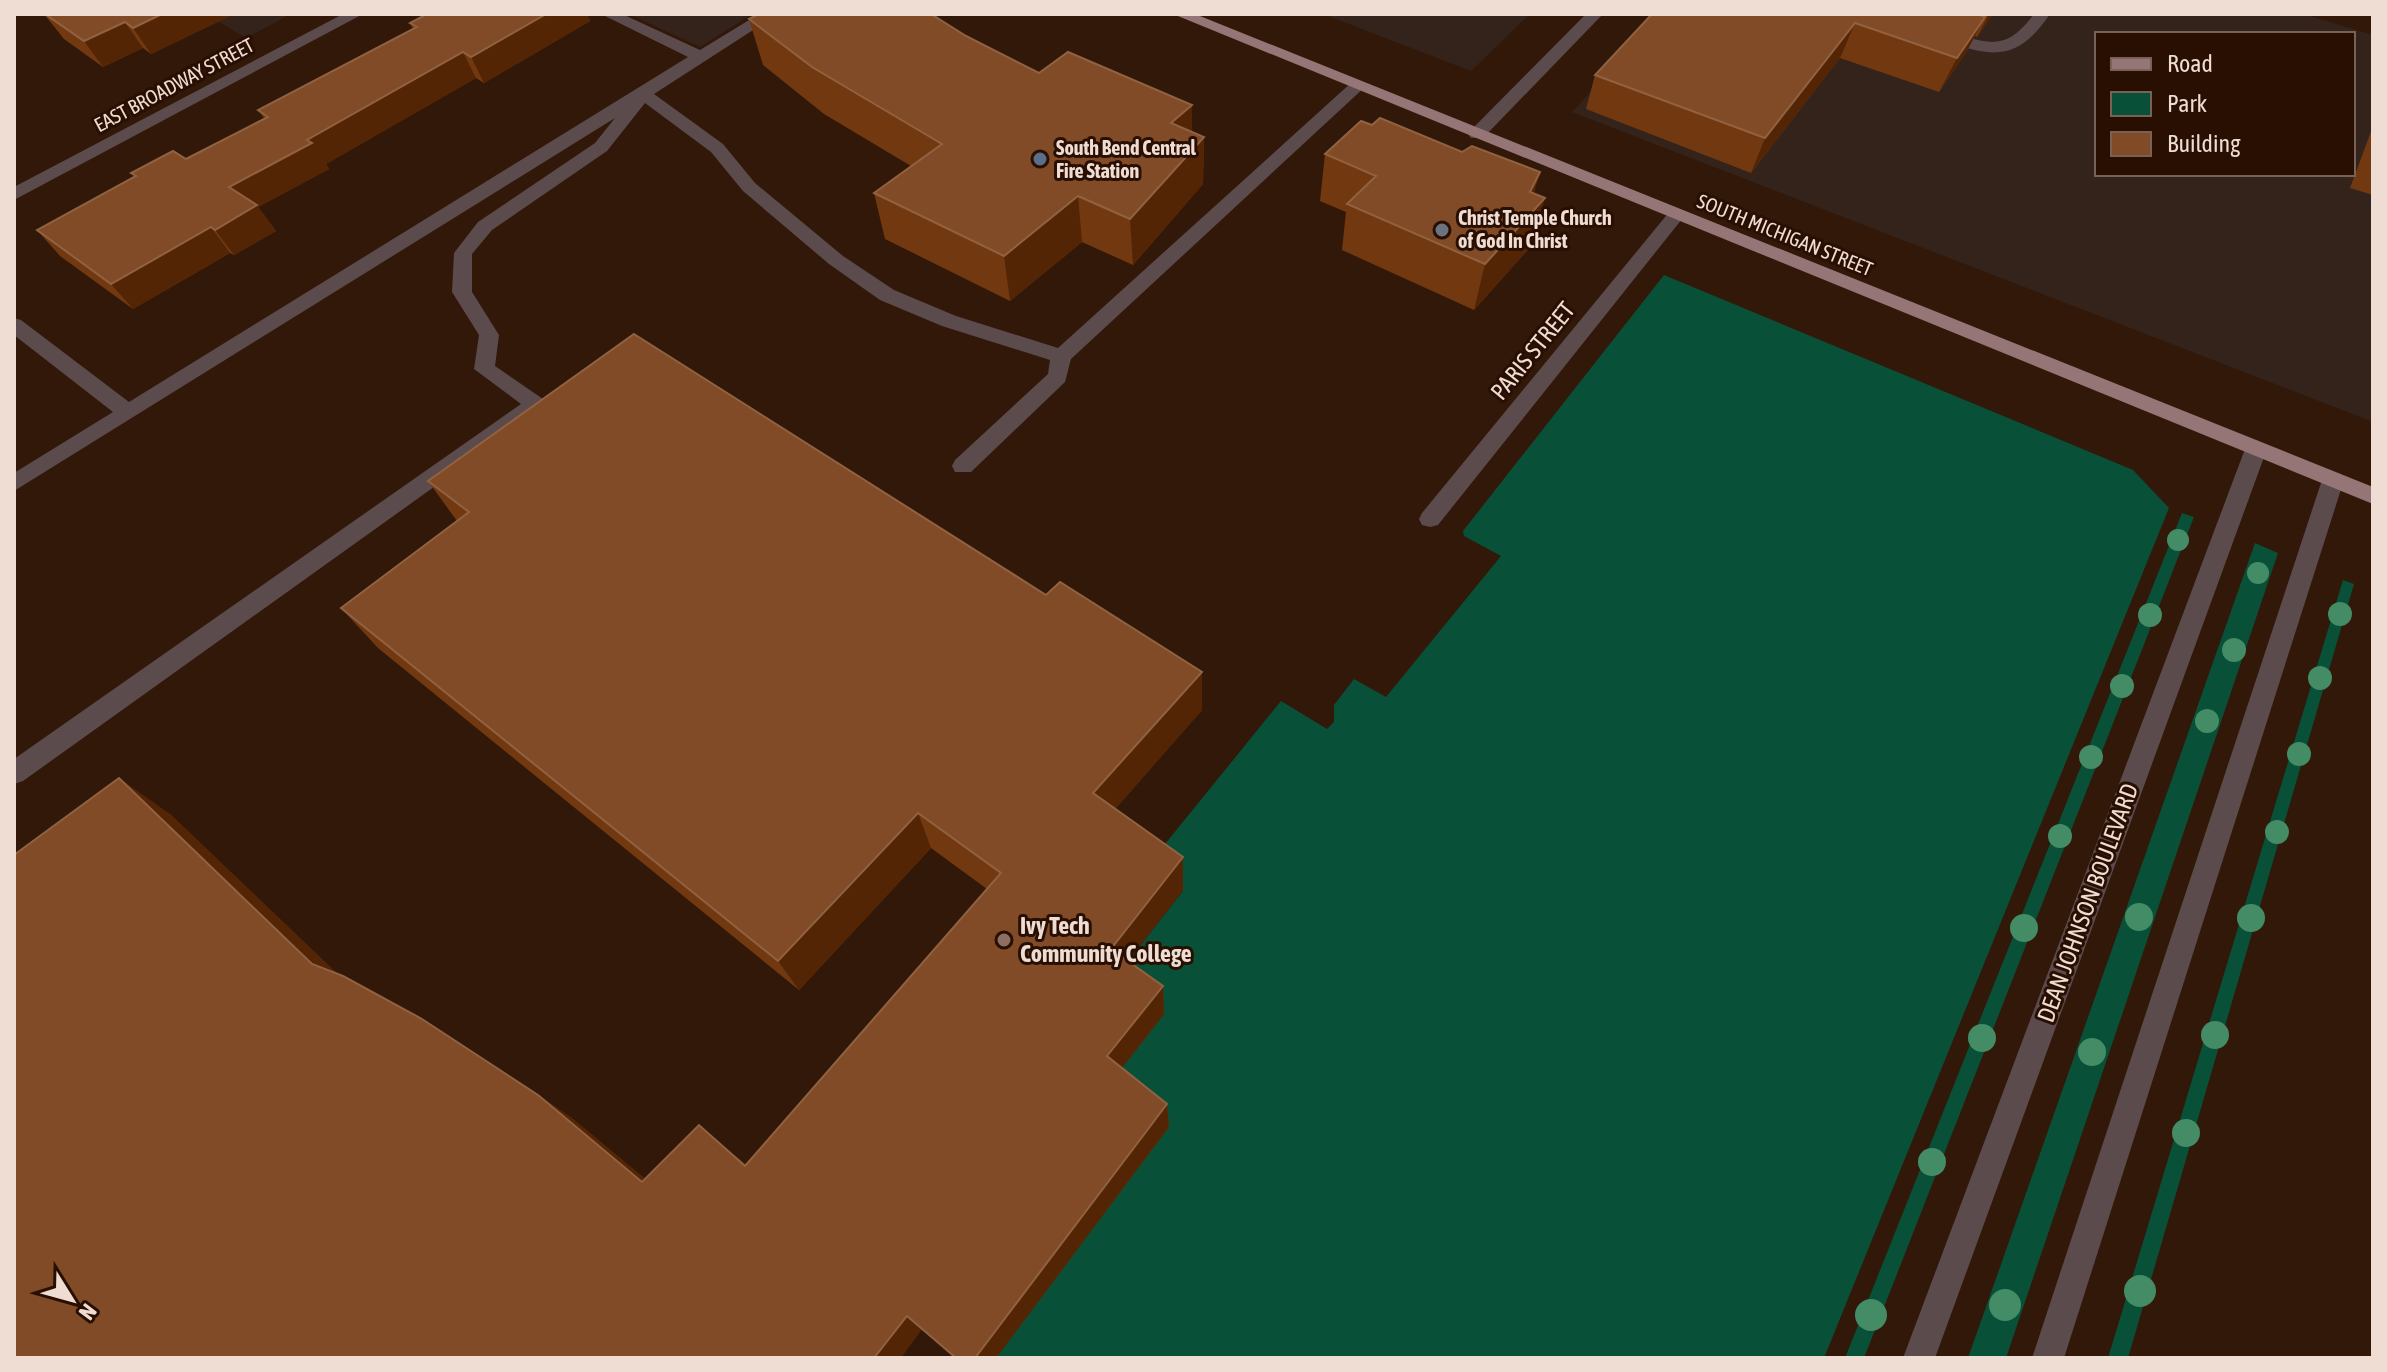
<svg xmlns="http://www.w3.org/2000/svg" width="2387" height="1372" font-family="'Asap Condensed',sans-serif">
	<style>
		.commercial { fill: #34231b; fill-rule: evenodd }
		.green { fill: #095039 }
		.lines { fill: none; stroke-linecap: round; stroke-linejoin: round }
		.minor { fill: #5b4b4c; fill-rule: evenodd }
		.major { fill: #967577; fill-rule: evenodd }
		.tree { fill: #438c65 }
		.wall { fill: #723911 }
		.shaded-wall { fill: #532505 }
		.building { fill: #804b26; stroke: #916241; stroke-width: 2 }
		.service-dot { fill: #5c6f8a; stroke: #280f02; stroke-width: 3 }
		.worship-dot { fill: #6b7280; stroke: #280f02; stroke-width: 3 }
		.education-dot { fill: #8d6e63; stroke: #280f02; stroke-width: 3 }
		.labels { text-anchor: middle; stroke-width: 6; stroke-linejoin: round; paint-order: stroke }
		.far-street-label { font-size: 20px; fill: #efdcd3; stroke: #280f02 }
		.far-poi-label { font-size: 20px; font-weight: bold; fill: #efdcd3; stroke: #280f02; text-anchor: start }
		.street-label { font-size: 24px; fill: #efdcd3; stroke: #280f02 }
		.poi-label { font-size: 24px; font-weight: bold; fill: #efdcd3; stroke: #280f02; text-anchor: start }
	</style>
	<rect width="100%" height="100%" fill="#321809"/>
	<!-- commercial -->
	<g class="commercial">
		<path d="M206,14H291L246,38Z"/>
		<path d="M629,14H752L700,47Z"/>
		<path d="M1323,14H1530L1471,71Z"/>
		<path d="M1663,14H2303L2373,35V422L1572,112ZM2097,34H2353V174H2097Z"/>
	</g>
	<!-- green -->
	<g class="green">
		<path d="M1664,275L2133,470L2169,508L1824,1358H996L1168,1127L1111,1082L1164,1014L1115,978L1183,891L1148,865L1281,701L1327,729L1334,722V705L1354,679L1386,697L1501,556L1464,536L1463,531Z"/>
		<path d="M2182,513L2194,517L1864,1358H1845Z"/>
		<path d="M2255,543L2278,553L2006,1358H1968Z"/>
		<path d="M2343,580L2354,584L2128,1358H2108Z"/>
	</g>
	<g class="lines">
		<!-- minor -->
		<g class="minor">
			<path d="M343,14H363L14,200V187Z"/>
			<path d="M601,14H622L700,50L759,14H778L654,94L723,144L755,183L843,256L894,290L956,316L1058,348L1352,82L1358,81L1366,86L1071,359L1065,382L971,472H955L952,466L955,460L1048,374L1050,360L942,326L880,300L829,264L743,191L711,152L645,103L607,151L492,230L472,254V292L499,335L495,366L543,399L546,404L543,409L23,781L14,784V759L521,404L474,369L479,335L452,292L454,253L478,222L595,143L615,118L14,491V473L113,412L14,335V318L21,320L129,402L688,57Z"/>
			<path d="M1586,14H1603L1483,138H1471L1468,134L1471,130Z"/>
			<path d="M2034,14H2050C2025,50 2006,60 1963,47C1953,44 1941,42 1934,35L1942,30C1985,41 2003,56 2034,14Z"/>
			<path d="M1676,209L1685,215L1682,219L1438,525L1430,527L1422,525L1419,519L1422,513L1670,211Z"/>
			<path d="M2256,441L2263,443L2267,449L1935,1358H1903L2245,449L2249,443Z"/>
			<path d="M2333,472L2341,474L2344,480L2064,1358H2032L2322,480L2325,474Z"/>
		</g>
		<!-- major -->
		<path class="major" d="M1173,14H1195L2373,487V504Z"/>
	</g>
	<!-- trees -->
	<g class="tree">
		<circle cx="2178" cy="540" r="11"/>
		<circle cx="2258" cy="573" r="11"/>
		<circle cx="2340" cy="614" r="12"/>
		<circle cx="2150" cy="615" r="12"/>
		<circle cx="2234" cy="650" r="12"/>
		<circle cx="2320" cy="678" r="12"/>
		<circle cx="2122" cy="686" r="12"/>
		<circle cx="2207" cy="721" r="12"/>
		<circle cx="2299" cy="754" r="12"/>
		<circle cx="2091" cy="757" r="12"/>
		<circle cx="2277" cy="832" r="12"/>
		<circle cx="2060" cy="836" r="12"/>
		<circle cx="2139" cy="917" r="14"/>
		<circle cx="2251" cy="918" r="14"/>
		<circle cx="2024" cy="928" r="14"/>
		<circle cx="2215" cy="1035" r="14"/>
		<circle cx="1982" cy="1038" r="14"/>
		<circle cx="2092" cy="1052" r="14"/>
		<circle cx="2186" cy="1133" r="14"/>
		<circle cx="1932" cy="1162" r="14"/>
		<circle cx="2140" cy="1291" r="16"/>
		<circle cx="2005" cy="1305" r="16"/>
		<circle cx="1871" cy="1315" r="16"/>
	</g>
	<!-- wall -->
	<g class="wall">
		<path d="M44,14H234L151,54L143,48L103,67L64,39Z"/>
		<path d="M427,14H587L590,21L484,83L476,78L326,164L329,169L258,207L276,231L234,255L230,253L133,309L60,256L37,230L135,177L131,173L186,159L264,118L258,110L413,29L410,23Z"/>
		<path d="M1652,14H1993L1977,37L1975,36L1967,51L1939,92L1840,58L1751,173L1586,109L1595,75Z"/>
		<path d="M749,19L966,36L1039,73L1204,137L1203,184L1133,265L1082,242L1010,301L885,239L874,193L911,166L824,114L763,65Z"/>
		<path d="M1372,125L1534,193L1533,244L1474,310L1342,250L1346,212L1320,201L1325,154Z"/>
		<path d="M2373,126V195L2350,188Z"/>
		<path d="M428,481L1046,595L1202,672V710L1115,809L1183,857V890L1128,961L1163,986L1164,1014L1122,1068L1167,1104L1169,1127L996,1358H956L923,1329L14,1358L170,814L336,973L538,1095L573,1119L645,1179L699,1125L746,1165L987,889L931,848L799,990L378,648L341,608L457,521Z"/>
	</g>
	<!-- shaded-wall -->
	<g class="shaded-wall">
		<path d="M162,14H234L151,54L133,28Z"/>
		<path d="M546,14H587L590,21L484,83L471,57Z"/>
		<path d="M1989,14H1993L1977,37Z"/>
		<path d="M1985,17L1967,51L1939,92L1957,58Z"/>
		<path d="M125,22L143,48L103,67L84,41Z"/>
		<path d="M1855,23L1840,58L1751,173L1765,138Z"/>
		<path d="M463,52L476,78L326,164L329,169L258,207L276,231L234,255L215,230L229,187L307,140Z"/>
		<path d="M1192,105V150L1204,137L1203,184L1133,265L1130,219L1171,123Z"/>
		<path d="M1540,172L1528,216L1545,198L1533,244L1474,310L1485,264L1530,192Z"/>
		<path d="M1078,196L1082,242L1010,301L1004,256Z"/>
		<path d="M211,227L230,253L133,309L111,284Z"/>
		<path d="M1202,672V710L1098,829L1093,793Z"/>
		<path d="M119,778L170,814L358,993L312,964Z"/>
		<path d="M918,813L931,848L799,990L778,961Z"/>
		<path d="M1183,857V890L1115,978L1111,949Z"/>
		<path d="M1163,986L1164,1014L1111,1082L1107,1056Z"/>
		<path d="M538,1095L573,1119L673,1202L642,1182Z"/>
		<path d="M1167,1104L1169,1127L996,1358H975Z"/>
		<path d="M907,1316L923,1328L901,1358H874Z"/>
	</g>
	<!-- building -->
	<g class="building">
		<path d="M45,14H162L133,28L125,22L84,41Z"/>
		<path d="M427,14H546L471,57L463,52L307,140L312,143L229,187L257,205L215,230L211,227L111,284L37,230L136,176L131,173L173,151L186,159L268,117L258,110L417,27L410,23Z"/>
		<path d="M759,14H931L966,36L1039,73L1068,52L1192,105L1171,123L1204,137L1130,219L1078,196L1004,256L874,193L942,144L812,67L749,19Z"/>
		<path d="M1652,14H1977L1985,17L1957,58L1855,23L1765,138L1595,75Z"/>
		<path d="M1380,118L1462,152L1472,146L1540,172L1530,192L1545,198L1485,264L1347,204L1376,176L1325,154L1361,121L1372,125Z"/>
		<path d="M634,334L1046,595L1060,582L1202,672L1093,793L1183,857L1111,949L1163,986L1107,1056L1167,1104L975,1358H956L907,1316L874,1358H14V855L119,778L312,964L343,976L422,1019L538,1095L642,1182L699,1125L745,1166L1001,873L918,813L778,961L341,608L469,512L428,481Z"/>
	</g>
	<!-- markers -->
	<circle class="service-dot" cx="1040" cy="159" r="8"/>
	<circle class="worship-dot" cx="1442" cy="230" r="8"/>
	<circle class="education-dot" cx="1004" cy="940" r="8"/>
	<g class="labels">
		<!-- far-street labels -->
		<g class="far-street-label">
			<text transform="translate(174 85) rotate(-28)" y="7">EAST BROADWAY STREET</text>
			<text transform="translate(1785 235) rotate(22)" y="7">SOUTH MICHIGAN STREET</text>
		</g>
		<!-- far-poi labels -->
		<g class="far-poi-label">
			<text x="1056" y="155">South Bend Central<tspan x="1056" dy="23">Fire Station</tspan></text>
			<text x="1458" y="225">Christ Temple Church<tspan x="1458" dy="23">of God In Christ</tspan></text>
		</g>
		<!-- street labels -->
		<g class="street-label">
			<text transform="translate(1533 351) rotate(-51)" y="8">PARIS STREET</text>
			<text transform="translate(2088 903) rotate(-70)" y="8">DEAN JOHNSON BOULEVARD</text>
		</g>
		<!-- poi labels -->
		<g class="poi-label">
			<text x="1020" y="934">Ivy Tech<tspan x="1020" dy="28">Community College</tspan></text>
		</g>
	</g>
	<!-- border -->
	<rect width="2387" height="1372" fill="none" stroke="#efdcd3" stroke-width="32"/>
	<!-- legend -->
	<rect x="2095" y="32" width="260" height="144" fill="#280f02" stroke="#786156" stroke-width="2"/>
	<rect x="2111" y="58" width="40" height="12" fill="#967577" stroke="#786156" stroke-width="2"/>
	<text x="2167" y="72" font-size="24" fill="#efdcd3">Road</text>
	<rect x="2111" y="92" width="40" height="24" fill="#095039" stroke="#786156" stroke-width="2"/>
	<text x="2167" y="112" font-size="24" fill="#efdcd3">Park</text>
	<rect x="2111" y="132" width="40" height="24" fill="#804b26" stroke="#786156" stroke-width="2"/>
	<text x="2167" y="152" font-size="24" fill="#efdcd3">Building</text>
	<!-- north arrow -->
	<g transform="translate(72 1300) rotate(127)" stroke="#280f02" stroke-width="6" paint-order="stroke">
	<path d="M0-6L14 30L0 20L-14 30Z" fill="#efdcd3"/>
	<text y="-12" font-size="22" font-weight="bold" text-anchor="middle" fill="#efdcd3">N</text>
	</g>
</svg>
